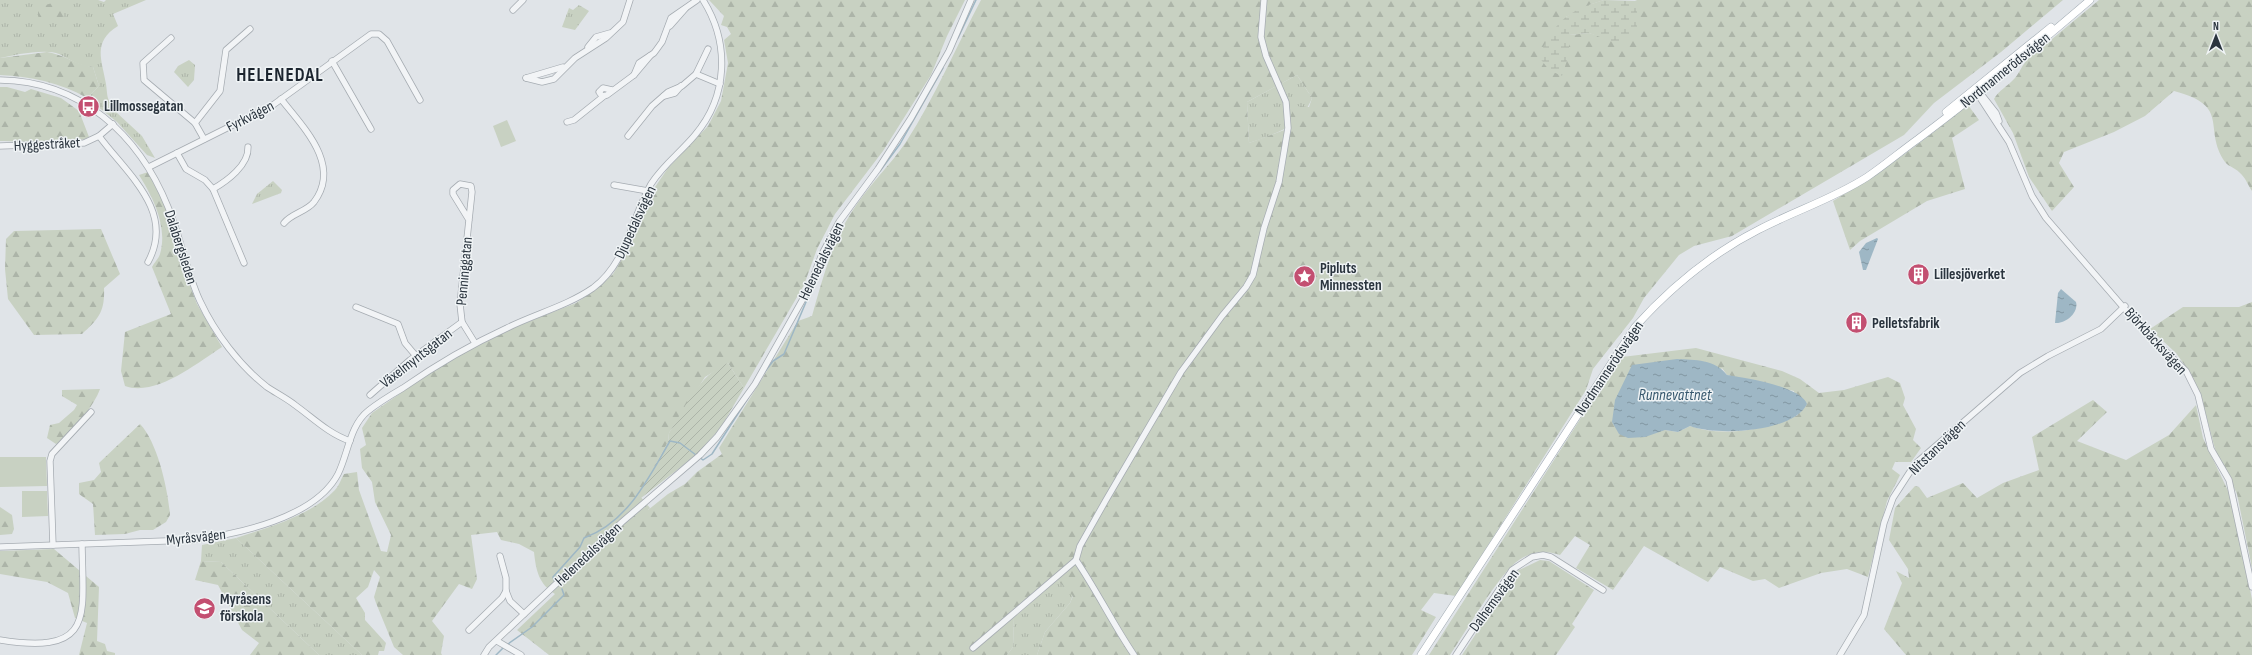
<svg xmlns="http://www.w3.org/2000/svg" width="2252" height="655" font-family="'Sofia Sans Condensed',sans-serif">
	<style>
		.grass { fill: url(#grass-tufts) }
		.forest { fill: url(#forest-firs); fill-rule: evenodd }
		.wetland { fill: url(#wetland-marsh) }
		.garden { fill: url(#garden-furrows) }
		.pitch { fill: #c8d1c2 }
		.water { fill: url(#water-ripples) }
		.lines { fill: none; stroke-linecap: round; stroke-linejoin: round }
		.stream { stroke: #9eb7c5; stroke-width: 1.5 }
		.minor-casing { stroke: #a6acb2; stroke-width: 7 }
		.major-casing { stroke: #a0aab2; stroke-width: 8 }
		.minor { stroke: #f2f4f6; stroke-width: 5.5 }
		.major { stroke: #fff; stroke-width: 7 }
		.labels { text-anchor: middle; stroke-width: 3; stroke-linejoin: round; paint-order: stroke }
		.street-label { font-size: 15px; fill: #2a343e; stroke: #eff3f5 }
		.poi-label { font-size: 15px; font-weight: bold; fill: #2a343e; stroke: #eff3f5; text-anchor: start }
		.water-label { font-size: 16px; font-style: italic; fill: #37586e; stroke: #eff3f5 }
		.district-label { font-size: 19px; font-weight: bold; letter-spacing: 1px; fill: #1c252f; stroke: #eff3f5 }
	</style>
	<defs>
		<pattern id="grass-tufts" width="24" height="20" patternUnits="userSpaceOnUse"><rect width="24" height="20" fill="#c8d1c2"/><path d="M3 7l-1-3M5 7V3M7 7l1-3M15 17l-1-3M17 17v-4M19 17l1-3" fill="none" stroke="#acb4a8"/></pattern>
		<pattern id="forest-firs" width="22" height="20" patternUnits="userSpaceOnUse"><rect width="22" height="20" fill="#c8d1c2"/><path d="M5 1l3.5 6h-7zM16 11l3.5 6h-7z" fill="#acb4a8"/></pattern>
		<pattern id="wetland-marsh" width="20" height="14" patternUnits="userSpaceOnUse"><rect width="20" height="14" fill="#c8d1c2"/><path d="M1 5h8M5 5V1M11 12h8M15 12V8" fill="none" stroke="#acb4a8"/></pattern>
		<pattern id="garden-furrows" width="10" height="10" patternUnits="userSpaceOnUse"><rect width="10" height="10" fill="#c8d1c2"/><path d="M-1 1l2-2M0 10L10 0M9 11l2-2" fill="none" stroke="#acb4a8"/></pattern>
		<pattern id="water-ripples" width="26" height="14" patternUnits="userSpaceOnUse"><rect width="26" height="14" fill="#9eb7c5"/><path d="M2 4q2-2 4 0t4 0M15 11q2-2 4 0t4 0" fill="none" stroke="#8196a1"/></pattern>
	</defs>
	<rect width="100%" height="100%" fill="#e0e4e8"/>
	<!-- grass -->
	<g class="grass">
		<path d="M0,0H98L104,2L106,0H146L113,14L118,26C92,42 102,60 106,84C108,98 106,99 116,109V112L142,136L155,158L147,155L117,122L87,98L99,86L93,67C79,66 71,60 59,54C46,48 13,55 0,58Z"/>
		<path d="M579,5L589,11L575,30L562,27L569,8L573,10Z"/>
		<path d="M189,60L195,65L194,80L188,87L174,72L178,66Z"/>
		<path d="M1297,75L1312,98C1300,128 1276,133 1249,143L1247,102Z"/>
		<path d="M273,181L282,190L281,193L252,204L257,194Z"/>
		<path d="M236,538L362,655H319L221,562L201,561L202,545Z"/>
		<path d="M1056,579L1073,595L1070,603L1045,632L1037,655H1007L1013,647L1014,617Z"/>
	</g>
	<!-- forest -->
	<g class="forest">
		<path d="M709,0H965L947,36L931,75L883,151L835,214L817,249L804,285L744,388L728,363L705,377L669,433L668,442L639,495L650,508L648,510L668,494L685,484L697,472L722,454L719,448L798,321L812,316C823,277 833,238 857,204C872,182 891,164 906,142C935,97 956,47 981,0H1604L1592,4L1566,17L1569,54V35L1589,33L1603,37L1637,1L1635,0H2063L2001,52L1934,103L1904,135L1732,236L1694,246L1679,255L1644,298L1633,318L1593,369L1586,390L1456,596L1434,593L1421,610L1436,617L1412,655H1037L1045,632L1070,603L1073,596L1056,579L1014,617L1013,647L1007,655H549L517,630L555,594C539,584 536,571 534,552L519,544L501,540L497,532L471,535L477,579L472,589L459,584L432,621L444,636L441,653L442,655H403L394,647L376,603L374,597L380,577L374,570L368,587L356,598L365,613V620L386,643L384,651H379L378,655H362L236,538C269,527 310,516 335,490C339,486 341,479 344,474L357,472L359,490L381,551L387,552L391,535L375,502L372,482L362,468L360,449L366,445L362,428L372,413L441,365L510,329L576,303L598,288L613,274L626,252L653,190L668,168L708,126L721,101L728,63L724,40L731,34L727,27L721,25L724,16ZM1297,75L1312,98L1309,107L1294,106L1287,129L1249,143L1247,102Z"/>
		<path d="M2099,0H2252V191C2248,185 2245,177 2240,173C2236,168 2229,167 2225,162C2202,128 2232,106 2174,91L2145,116L2114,132L2064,152L2059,163L2074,187L2052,211L2029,177L2013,133L1994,99C1999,90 2008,86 2015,78C2020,72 2022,65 2028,59Z"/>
		<path d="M56,2L62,7L64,14L61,19L41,20L38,15V7Z"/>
		<path d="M47,52C63,54 76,65 93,67L99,86L87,98C62,83 29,76 0,75V58Z"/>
		<path d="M0,87H7L25,92L31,89L61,98L79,111L89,137C73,146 21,141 0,141Z"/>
		<path d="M1968,105L1979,120L1952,138L1965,189L1927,201L1860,241L1850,250L1833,201C1881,173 1925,140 1968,105Z"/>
		<path d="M148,172L167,210L186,275L197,304L222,347C197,363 156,397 125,386L121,371L125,332L171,314L152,267C154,263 159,258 160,254C168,227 153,197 139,175Z"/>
		<path d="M101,229L120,274L104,288C105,311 99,319 82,334L34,335L8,299L5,269L6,239L14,231Z"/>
		<path d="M2252,302V568L2237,494L2215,449L2203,404L2186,367L2176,353L2150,329L2183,307H2239Z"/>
		<path d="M1696,348L1782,371L1800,379L1819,393L1844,390L1888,377L1900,383L1905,398L1903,405L1916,429L1913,440L1921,448L1911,462H1895L1892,469L1900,475L1887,501L1868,577L1847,569L1821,573L1779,588L1765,579L1753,581L1720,567L1708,582L1644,546L1613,590L1576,568L1590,545L1575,536L1560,555C1545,550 1533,551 1519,560C1500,572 1465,633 1450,655H1429L1604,382L1622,357ZM1722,368L1727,375L1794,391L1798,415C1768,429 1723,438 1690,426L1678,432L1665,430Z"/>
		<path d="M100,389C95,404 70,437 56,444L47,438L50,425L59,423L74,410L77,405L62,396V390Z"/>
		<path d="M2093,400L2107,412L2077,441L2126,460L2169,435L2196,405L2203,438L2230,495L2252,599V655H1906L1884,629L1902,583L1896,571L1909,578L1908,569L1889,540L1895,508L1915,486L1919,487L1927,498L1963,483L1977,498L2003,483L2039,470L2032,437Z"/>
		<path d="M140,424C158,443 168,490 170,515L166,522L153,530H140L125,534L95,535L93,504L79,494V483L94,480L101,472L99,463Z"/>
		<path d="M0,507L12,515L14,529L12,534L0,535Z"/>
		<path d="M54,549L99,587L97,641L105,644L107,651L115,653V655H79L87,623L75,618L68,593L47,582L0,574V551Z"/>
		<path d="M1540,560L1549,561L1594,590L1572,624L1575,627L1556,655H1462L1517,571Z"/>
		<path d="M201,561L221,562L319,655H250L259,643L242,630L218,585L195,580Z"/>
	</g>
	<!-- wetland -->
	<path class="wetland" d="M1604,0L1637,1V27L1619,44L1589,33L1569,35V54L1562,76L1549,70L1539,57C1553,23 1568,10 1604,0Z"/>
	<!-- garden -->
	<path class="garden" d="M728,363L744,388L721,427L699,453L641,498L638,495L668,442L669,433C685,408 699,374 728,363Z"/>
	<!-- pitch -->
	<g class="pitch">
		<path d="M507,120L516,141L501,147L493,126Z"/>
		<path d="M0,457H46L47,486L0,487Z"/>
		<path d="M47,491L48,516L22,517V491Z"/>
	</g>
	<!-- water -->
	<g class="water">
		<path d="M1877,238L1878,239L1866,270H1863L1859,252L1866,243Z"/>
		<path d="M2061,289L2076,302C2079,313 2065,324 2055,323L2058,293Z"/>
		<path d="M1677,359C1695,360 1715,359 1727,375C1746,378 1800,386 1807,404C1793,433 1716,436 1690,426L1678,432L1665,430L1645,437L1628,438L1619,434L1612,422L1615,400L1632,365Z"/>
	</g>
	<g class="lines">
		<!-- stream -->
		<g class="stream">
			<path d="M958,38L976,0"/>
			<path d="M880,171L900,144L943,68"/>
			<path d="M764,373L773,361L784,354L831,243"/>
			<path d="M699,457L703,460L712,454L748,398"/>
			<path d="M554,580L553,577L580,547L584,538C628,522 647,480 670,441L680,443L696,455"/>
			<path d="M508,644L532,627L564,595L562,589"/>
			<path d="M496,655L503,648"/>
		</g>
		<defs>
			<g id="minor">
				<path d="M513,10L523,0"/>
				<path d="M670,26L685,9"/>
				<path d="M171,38L143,63L144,80L195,123L204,139"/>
				<path d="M588,47L596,37L610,33"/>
				<path d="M332,61L371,129"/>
				<path d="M696,74L720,84"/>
				<path d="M634,75L639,63L654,53L662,42L671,18L697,0"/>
				<path d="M526,78L542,82L554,79L575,58L606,38L623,22L630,0"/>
				<path d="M526,78L563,67"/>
				<path d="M0,80C81,81 139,135 168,207C181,238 186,271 200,301C215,333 239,365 267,387C276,393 286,398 295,405C313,418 329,434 350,441"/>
				<path d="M1977,89L1996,113L1999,121"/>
				<path d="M612,90L603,88L599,92L602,96L607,95L634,75L650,56"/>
				<path d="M1975,90L2009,142L2032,196L2046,218L2137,323L2186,371L2198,395L2211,449L2229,480L2252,587"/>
				<path d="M664,96L675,93L681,86"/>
				<path d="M281,99C303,127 342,165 314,202C306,212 292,213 284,223"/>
				<path d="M567,122L574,120L604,96"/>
				<path d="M195,123L220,91L226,50L250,29"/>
				<path d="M99,136C126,173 176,211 148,262"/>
				<path d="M628,136L652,106L668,92L682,86L696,74L708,49"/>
				<path d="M0,146L84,143L99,136L113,124"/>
				<path d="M177,153L186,169L205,180L213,189L244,263"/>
				<path d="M149,167L273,105L371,34H379L387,41L420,100"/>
				<path d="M614,185L648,191"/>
				<path d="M213,189C227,181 249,165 248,147"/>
				<path d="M469,220L453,194V190L460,184L471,186L472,192L460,304L462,322L475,343"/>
				<path d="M356,307L398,324L405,343L416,356"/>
				<path d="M370,395L410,360L462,322"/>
				<path d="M53,545L50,461L52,454L91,412"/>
				<path d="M0,547L192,540C238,534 315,518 338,474C348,454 350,425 368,411C379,402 391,395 403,388C436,365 470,345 507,328C535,314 567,306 593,288C627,263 631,219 651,184C663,165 681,152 695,135C728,96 730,43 703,0"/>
				<path d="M500,556L506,578V591L510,601L524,614"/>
				<path d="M1076,560C1097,591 1113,624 1134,655"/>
				<path d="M469,630L502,598L506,591"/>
				<path d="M0,640C95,655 83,617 82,544"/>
				<path d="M497,641L521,655"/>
				<path d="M973,648L1076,560L1080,546L1106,500L1181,372L1222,316L1246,287L1253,275L1264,228L1279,182L1288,128L1286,102L1266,56L1261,37L1264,0"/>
				<path d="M484,655L489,647L622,522L700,455L717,437L755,384L808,290L822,254L839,222L878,169L911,118L949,51L971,0"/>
				<path d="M1456,655L1512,570L1532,557L1543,555L1551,557L1603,590"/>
				<path d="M1840,655L1864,615L1884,523L1893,498L1915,464L2020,373L2048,356L2101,329L2125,306"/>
			</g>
			<g id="major">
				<path d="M1946,112L2051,27"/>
				<path d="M1421,655L1635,327C1670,288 1711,254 1758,230C1794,211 1833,199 1867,177C1885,165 1901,151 1918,139C1977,95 2034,48 2090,0"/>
			</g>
		</defs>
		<!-- minor casing -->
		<use href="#minor" class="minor-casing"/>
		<!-- major casing -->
		<use href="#major" class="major-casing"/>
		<!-- minor -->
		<use href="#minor" class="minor"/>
		<!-- major -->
		<use href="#major" class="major"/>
	</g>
	<!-- icons -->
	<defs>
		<symbol id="bus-disc" viewBox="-11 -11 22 22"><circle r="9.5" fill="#c34f71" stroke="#eff3f5"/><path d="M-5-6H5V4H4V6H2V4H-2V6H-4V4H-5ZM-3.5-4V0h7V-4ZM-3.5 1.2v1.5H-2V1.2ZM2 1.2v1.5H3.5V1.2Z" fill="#fff"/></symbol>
		<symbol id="building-disc" viewBox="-11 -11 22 22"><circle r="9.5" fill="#c34f71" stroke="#eff3f5"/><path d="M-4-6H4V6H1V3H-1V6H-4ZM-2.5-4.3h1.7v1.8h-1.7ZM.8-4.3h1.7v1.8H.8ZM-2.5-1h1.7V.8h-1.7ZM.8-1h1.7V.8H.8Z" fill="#fff"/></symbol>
		<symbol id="sight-disc" viewBox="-11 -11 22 22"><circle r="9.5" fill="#c34f71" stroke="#eff3f5"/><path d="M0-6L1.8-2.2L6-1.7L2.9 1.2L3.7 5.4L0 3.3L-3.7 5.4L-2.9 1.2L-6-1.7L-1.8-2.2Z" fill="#fff"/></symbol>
		<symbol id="school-disc" viewBox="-11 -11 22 22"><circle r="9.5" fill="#c34f71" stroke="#eff3f5"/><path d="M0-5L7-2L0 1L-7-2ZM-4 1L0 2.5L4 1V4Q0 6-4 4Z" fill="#fff"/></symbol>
	</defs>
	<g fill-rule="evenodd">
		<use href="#bus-disc" x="76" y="94" width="25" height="25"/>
		<use href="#building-disc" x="1906" y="262" width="25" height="25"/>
		<use href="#sight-disc" x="1292" y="264" width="25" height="25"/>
		<use href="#building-disc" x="1844" y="310" width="25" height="25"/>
		<use href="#school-disc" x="192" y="596" width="25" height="25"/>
	</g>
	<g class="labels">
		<!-- street labels -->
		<g class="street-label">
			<text transform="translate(2005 70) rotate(-39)" y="5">Nordmannerödsvägen</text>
			<text transform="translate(250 116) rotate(-27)" y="5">Fyrkvägen</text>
			<text transform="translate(47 144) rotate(-3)" y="5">Hyggestråket</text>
			<text transform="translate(635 222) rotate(-65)" y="5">Djupedalsvägen</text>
			<text transform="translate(181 247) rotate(72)" y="5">Dalabergsleden</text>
			<text transform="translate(821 261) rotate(-64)" y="5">Helenedalsvägen</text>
			<text transform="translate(464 271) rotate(-85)" y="5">Penninggatan</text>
			<text transform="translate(2156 341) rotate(48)" y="5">Björkbäcksvägen</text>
			<text transform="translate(416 358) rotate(-38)" y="5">Växelmyntsgatan</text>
			<text transform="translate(1609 368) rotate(-56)" y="5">Nordmannerödsvägen</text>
			<text transform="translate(1937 447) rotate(-44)" y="5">Nitstansvägen</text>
			<text transform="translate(196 537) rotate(-6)" y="5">Myråsvägen</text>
			<text transform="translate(588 554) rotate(-43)" y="5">Helenedalsvägen</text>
			<text transform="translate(1494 600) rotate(-54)" y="5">Dalhemsvägen</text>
		</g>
		<!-- poi labels -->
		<g class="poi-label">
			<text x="104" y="111">Lillmossegatan</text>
			<text x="1320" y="273">Pipluts<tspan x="1320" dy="17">Minnessten</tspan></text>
			<text x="1934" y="279">Lillesjöverket</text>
			<text x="1872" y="328">Pelletsfabrik</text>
			<text x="220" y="604">Myråsens<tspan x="220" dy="17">förskola</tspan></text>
		</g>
		<!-- water labels -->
		<g class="water-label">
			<text x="1675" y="400">Runnevattnet</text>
		</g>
		<!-- district labels -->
		<g class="district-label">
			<text x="280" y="81">HELENEDAL</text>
		</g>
	</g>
	<!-- north arrow -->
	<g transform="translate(2216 36)" stroke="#eff3f5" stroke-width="3" paint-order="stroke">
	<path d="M0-3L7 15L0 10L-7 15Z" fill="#2a343e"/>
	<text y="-6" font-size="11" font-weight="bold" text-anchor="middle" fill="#2a343e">N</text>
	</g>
</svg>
